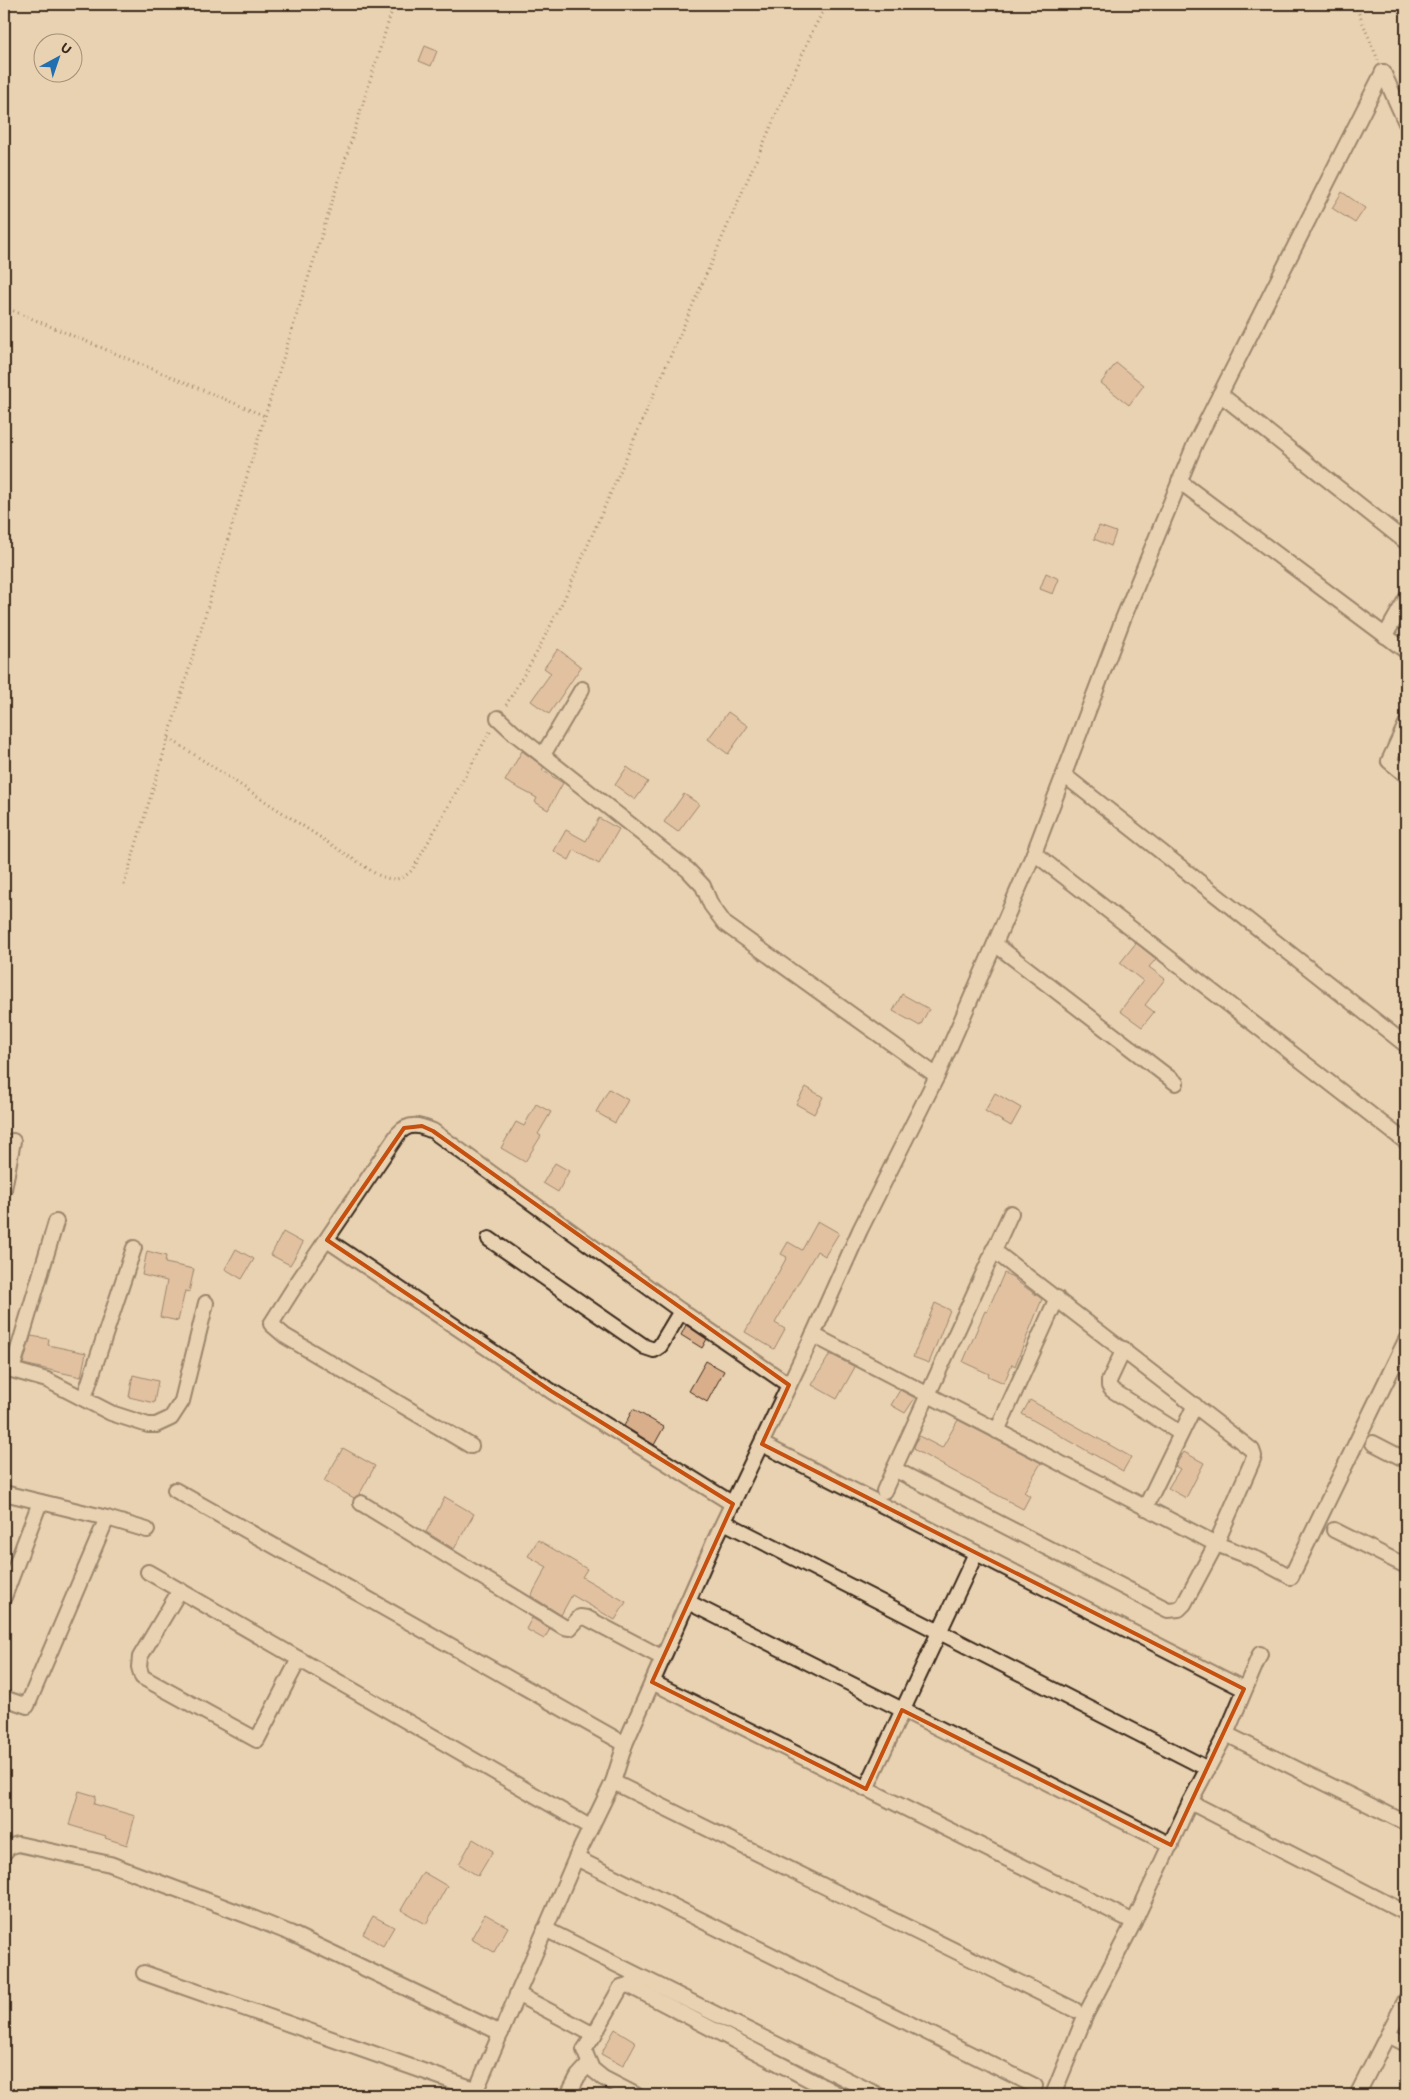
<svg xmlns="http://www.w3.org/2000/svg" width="1410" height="2099" font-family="Itim,sans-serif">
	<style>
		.building { fill: #d8ae8b; stroke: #3b2a1e }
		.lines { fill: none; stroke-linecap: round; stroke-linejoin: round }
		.street-casing { stroke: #3b2a1e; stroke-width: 18 }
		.path { stroke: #3b2a1e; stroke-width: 3; stroke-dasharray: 1 4; stroke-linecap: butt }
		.street { stroke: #e9d2b1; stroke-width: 14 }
		.marked { fill: none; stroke: #c55010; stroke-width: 4; stroke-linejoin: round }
	</style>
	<rect width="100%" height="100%" fill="#e9d2b1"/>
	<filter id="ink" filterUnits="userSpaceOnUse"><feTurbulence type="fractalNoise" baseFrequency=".02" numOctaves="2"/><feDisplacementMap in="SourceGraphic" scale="10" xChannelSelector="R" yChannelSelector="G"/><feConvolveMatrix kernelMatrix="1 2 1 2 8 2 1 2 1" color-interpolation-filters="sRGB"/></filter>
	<g filter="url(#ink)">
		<!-- building -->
		<g class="building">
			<path d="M425,46L437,51L431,66L419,61Z"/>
			<path d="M1342,192L1365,208L1355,223L1332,208Z"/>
			<path d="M1116,363L1144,385L1129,405L1101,383Z"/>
			<path d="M1099,526L1116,532L1111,546L1094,539Z"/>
			<path d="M1046,573L1059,579L1053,594L1040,589Z"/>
			<path d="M558,649L581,667L549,714L531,701L551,673L544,668Z"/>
			<path d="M728,712L748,726L728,754L708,739Z"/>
			<path d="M522,751L544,767L542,770L563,783L548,810L535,802L537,798L505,781Z"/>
			<path d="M627,767L648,782L635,800L615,785Z"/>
			<path d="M684,794L699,804L678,832L664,822Z"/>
			<path d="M599,818L619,829L599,864L574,850L569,860L554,851L566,830L586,841Z"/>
			<path d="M1136,943L1156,959L1149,967L1165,979L1145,1005L1154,1012L1142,1027L1120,1011L1143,981L1120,963Z"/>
			<path d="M902,994L929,1009L920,1026L893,1011Z"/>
			<path d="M806,1087L823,1097L814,1114L796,1104Z"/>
			<path d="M609,1089L628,1100L615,1123L596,1112Z"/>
			<path d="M995,1093L1021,1108L1011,1126L985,1111Z"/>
			<path d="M536,1104L551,1112L538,1134L541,1136L525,1162L501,1148L516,1122L524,1126Z"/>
			<path d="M555,1163L569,1171L558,1192L543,1183Z"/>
			<path d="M818,1221L839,1233L825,1256L817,1251L775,1323L785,1329L774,1349L745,1332L787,1257L781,1254L788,1242L802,1250Z"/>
			<path d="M283,1232L303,1243L290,1265L271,1255Z"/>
			<path d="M236,1249L254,1259L242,1279L225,1269Z"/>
			<path d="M147,1251L166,1256L165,1263L194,1269L189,1292L185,1291L178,1321L160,1317L167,1281L142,1275Z"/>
			<path d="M1004,1273L1013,1277L1018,1282L1042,1299L1015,1366L1012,1364L1004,1383L988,1376L989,1374L963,1362L985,1311L987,1312Z"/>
			<path d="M935,1303L950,1310L929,1363L913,1357Z"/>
			<path d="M686,1325L707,1339L702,1348L681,1335Z"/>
			<path d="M31,1336L49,1339L48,1345L86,1353L81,1377L23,1364Z"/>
			<path d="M4,1346L10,1347L6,1360H4Z"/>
			<path d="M830,1354L855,1367L837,1399L812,1385Z"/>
			<path d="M706,1361L724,1371L707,1402L689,1391Z"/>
			<path d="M133,1375L158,1381L154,1403L129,1397Z"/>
			<path d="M900,1390L915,1398L905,1413L891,1405Z"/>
			<path d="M1030,1400L1131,1457L1123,1471L1022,1414Z"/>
			<path d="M633,1409L664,1427L654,1445L624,1426Z"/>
			<path d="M958,1420L1041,1463L1024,1492L1030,1496L1023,1509L915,1450L914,1447L919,1436L942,1448Z"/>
			<path d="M343,1448L375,1466L359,1495L354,1498L324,1481Z"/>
			<path d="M1184,1452L1204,1463L1186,1498L1168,1488L1180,1469L1175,1466Z"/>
			<path d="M445,1497L474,1514L454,1549L426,1532Z"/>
			<path d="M538,1540L587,1569L582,1577L626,1602L615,1620L572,1595L561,1615L531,1596L547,1567L528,1556Z"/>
			<path d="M532,1618L550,1629L544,1639L526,1629Z"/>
			<path d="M79,1791L96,1796L94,1804L135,1816L127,1845L105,1838L106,1836L69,1825Z"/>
			<path d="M473,1839L493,1851L478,1876L459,1864Z"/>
			<path d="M423,1872L447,1886L426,1924L401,1910Z"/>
			<path d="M485,1914L508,1927L494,1952L471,1939Z"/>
			<path d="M373,1916L394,1927L383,1946L363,1934Z"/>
			<path d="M615,2029L636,2042L623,2066L601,2054Z"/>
		</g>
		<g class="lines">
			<defs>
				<g id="street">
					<path d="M1383,72L1406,123"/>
					<path d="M1220,394L1406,542"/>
					<path d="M1179,481L1406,651"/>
					<path d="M1385,636L1406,599"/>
					<path d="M498,718L514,733L688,870L703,886L711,905L725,924L937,1076"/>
					<path d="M1406,724L1389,761L1406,775"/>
					<path d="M543,755L582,689"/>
					<path d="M1064,775L1406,1045"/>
					<path d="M1034,853L1406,1142"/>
					<path d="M995,944L1176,1083"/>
					<path d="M4,1172L7,1173L4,1189"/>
					<path d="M7,1173L13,1141"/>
					<path d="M489,1239L645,1347L654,1350L660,1346L681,1311"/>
					<path d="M327,1240L551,1391L733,1504"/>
					<path d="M993,1250L1252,1450L1254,1456L1251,1464L1216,1544L1259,1560L1291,1577L1406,1340"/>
					<path d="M813,1335L1216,1544L1184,1604L1179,1609L1168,1610L894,1469L1011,1213"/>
					<path d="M1124,1349L1109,1381V1386L1112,1390L1180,1433"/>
					<path d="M4,1370H12L47,1380L111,1413L148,1425H156L171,1418L182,1401L206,1303"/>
					<path d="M12,1370L56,1222"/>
					<path d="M84,1398L134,1248"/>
					<path d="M997,1431L1057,1298"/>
					<path d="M1373,1443L1406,1460"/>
					<path d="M762,1444L1244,1689"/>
					<path d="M471,1446L285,1336L271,1324L295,1286L398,1134C409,1122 419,1125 433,1131L681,1311L789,1385"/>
					<path d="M175,1490L625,1744"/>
					<path d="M884,1491L894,1469"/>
					<path d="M4,1493L107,1518L147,1530"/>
					<path d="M361,1503L564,1627L570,1628L580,1617L587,1618L663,1658"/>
					<path d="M1145,1508L1195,1405"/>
					<path d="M724,1522L1208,1769"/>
					<path d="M1334,1530L1406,1566"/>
					<path d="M148,1572L590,1827"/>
					<path d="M180,1590L140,1657L139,1667L142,1677L257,1740L299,1659"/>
					<path d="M4,1597L40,1502"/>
					<path d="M688,1602L1171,1845"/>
					<path d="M652,1682L1134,1922"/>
					<path d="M4,1698L27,1706L107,1518"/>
					<path d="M1226,1734L1406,1823"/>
					<path d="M613,1782L1075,2010"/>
					<path d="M866,1789L976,1553"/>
					<path d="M1190,1802L1406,1913"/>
					<path d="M4,1853L9,1847L18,1844L110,1864L248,1916L290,1933L501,2033"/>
					<path d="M576,1858L1035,2086"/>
					<path d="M545,1929L878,2095"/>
					<path d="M144,1973L477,2090"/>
					<path d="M517,1994L594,2035L584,2050L592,2069L603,2078L636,2095"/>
					<path d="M594,2035L621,1987L628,1985L839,2095"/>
					<path d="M1388,2035L1406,2044"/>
					<path d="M474,2095L576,1858L613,1782L625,1744L714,1542L813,1335L860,1230L937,1076L986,964L1034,853L1123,619L1195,444L1383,72"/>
					<path d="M568,2095L578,2076L589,2064"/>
					<path d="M1053,2095L1086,2014L1134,1922L1190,1802L1226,1734L1260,1654"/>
					<path d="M1357,2095L1406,1999"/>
				</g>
			</defs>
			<!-- street casing -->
			<use href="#street" class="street-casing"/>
			<!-- path -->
			<g class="path">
				<path d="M1355,4L1378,60"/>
				<path d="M4,307L265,416"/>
				<path d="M506,705L536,654L566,595L813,30L827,4"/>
				<path d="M169,738L376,874C391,881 401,882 413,869L491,730"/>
				<path d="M124,885L265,416L394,4"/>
			</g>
			<!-- street -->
			<use href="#street" class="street"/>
		</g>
	</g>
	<!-- marked area -->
	<path d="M0 0H1410V2099H0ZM422,1126L433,1131L789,1385L762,1444L1244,1689L1171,1845L902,1710L866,1789L652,1682L733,1504L551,1391L327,1240L404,1128Z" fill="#e9d2b1" fill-opacity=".55" fill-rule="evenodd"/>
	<path class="marked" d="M422,1126L433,1131L789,1385L762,1444L1244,1689L1171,1845L902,1710L866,1789L652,1682L733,1504L551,1391L327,1240L404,1128Z"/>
	<!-- margin -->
	<rect width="1410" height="2099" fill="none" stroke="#e9d2b1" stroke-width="20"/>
	<rect x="10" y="10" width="1390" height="2079" fill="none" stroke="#3b2a1e" stroke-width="2" filter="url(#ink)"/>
	<!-- north arrow -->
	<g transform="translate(58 58) rotate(40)"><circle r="24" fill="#e9d2b1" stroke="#a38f76"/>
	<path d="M0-4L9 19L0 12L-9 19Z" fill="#1f6fb2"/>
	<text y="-8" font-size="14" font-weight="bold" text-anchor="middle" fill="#3b2a1e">U</text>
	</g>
</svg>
